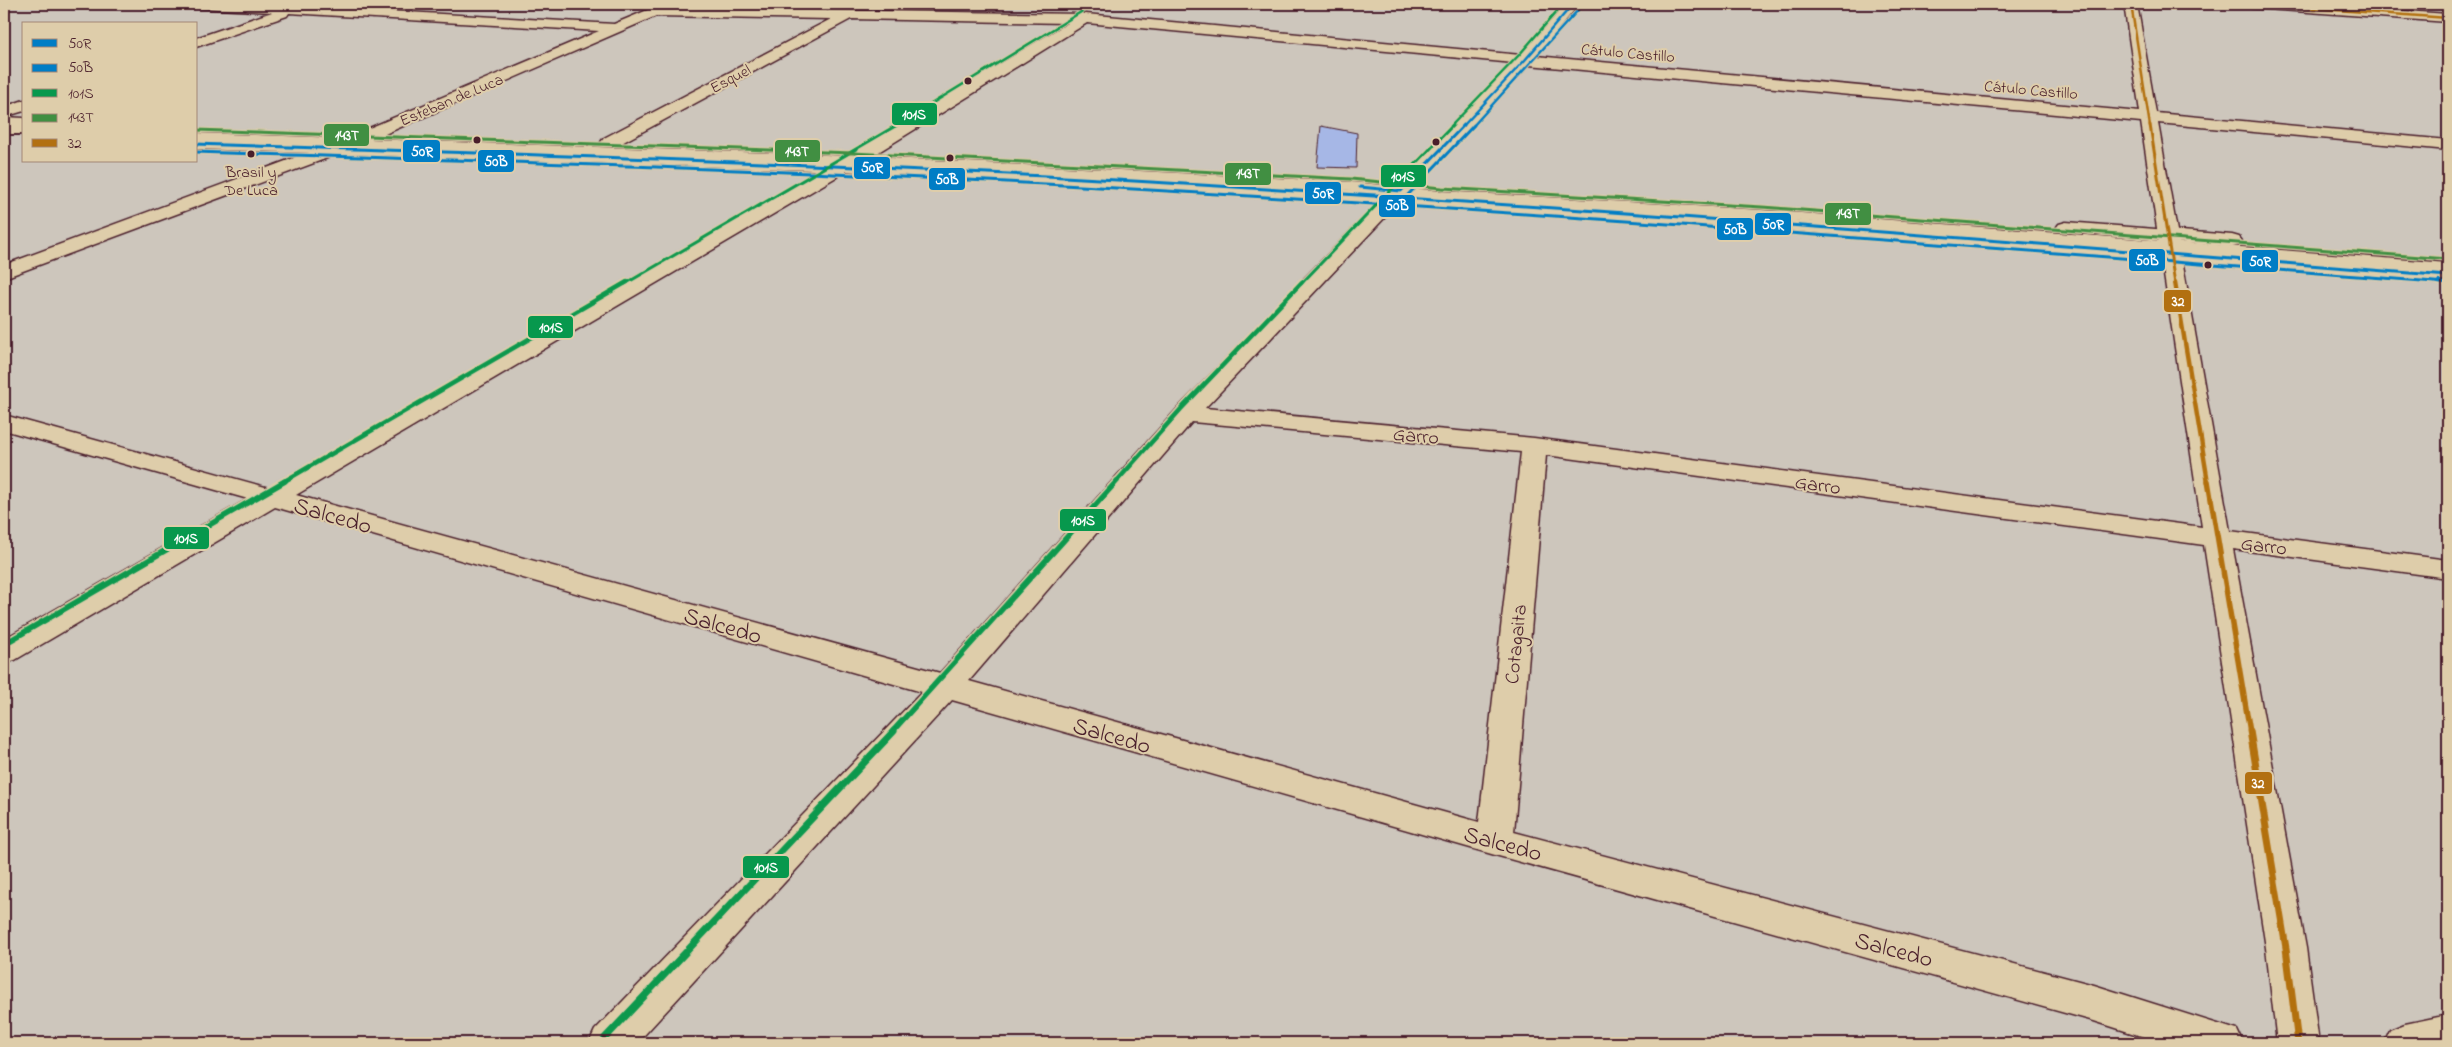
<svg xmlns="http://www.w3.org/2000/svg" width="2452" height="1047" font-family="'Indie Flower',sans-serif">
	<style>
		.building { fill: #a6b7e6; stroke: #4a1f2b }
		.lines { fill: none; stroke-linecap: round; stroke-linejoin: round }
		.lane-casing { stroke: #4a1f2b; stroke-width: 4 }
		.street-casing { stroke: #4a1f2b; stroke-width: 3 }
		.secondary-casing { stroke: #4a1f2b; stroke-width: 3 }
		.lane { fill: #decdaa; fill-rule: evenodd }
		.street { fill: #decdaa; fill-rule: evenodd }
		.secondary { fill: #decdaa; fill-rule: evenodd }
		.bus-1-far1-casing { stroke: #decdaa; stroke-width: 4.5 }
		.bus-1-casing { stroke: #decdaa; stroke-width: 5.5 }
		.bus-2-far2-casing { stroke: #decdaa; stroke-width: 4.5 }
		.bus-2-far1-casing { stroke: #decdaa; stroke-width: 5.5 }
		.bus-2-casing { stroke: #decdaa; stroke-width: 8 }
		.bus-3-far4-casing { stroke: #decdaa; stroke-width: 4.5 }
		.bus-3-far3-casing { stroke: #decdaa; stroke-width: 5.5 }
		.bus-3-far2-casing { stroke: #decdaa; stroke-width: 8 }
		.bus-3-far1-casing { stroke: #decdaa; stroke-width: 9 }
		.bus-3-casing { stroke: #decdaa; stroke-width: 11 }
		.bus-4-casing { stroke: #decdaa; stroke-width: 5.5 }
		.bus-5-far4-casing { stroke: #decdaa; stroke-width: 4.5 }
		.bus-5-far3-casing { stroke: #decdaa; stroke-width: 5.5 }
		.bus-5-far2-casing { stroke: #decdaa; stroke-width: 8 }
		.bus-5-far1-casing { stroke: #decdaa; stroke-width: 9 }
		.bus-5-casing { stroke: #decdaa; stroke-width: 11 }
		.bus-1-far1 { stroke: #007dc5; stroke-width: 2.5 }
		.bus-1 { stroke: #007dc5; stroke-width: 3 }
		.bus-2-far2 { stroke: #007dc5; stroke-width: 2.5 }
		.bus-2-far1 { stroke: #007dc5; stroke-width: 3 }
		.bus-2 { stroke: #007dc5; stroke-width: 4.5 }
		.bus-3-far4 { stroke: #07984d; stroke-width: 2.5 }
		.bus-3-far3 { stroke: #07984d; stroke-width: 3 }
		.bus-3-far2 { stroke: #07984d; stroke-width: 4.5 }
		.bus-3-far1 { stroke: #07984d; stroke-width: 5.5 }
		.bus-3 { stroke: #07984d; stroke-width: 7 }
		.bus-4 { stroke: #418f42; stroke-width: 3 }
		.bus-5-far4 { stroke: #b27011; stroke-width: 2.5 }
		.bus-5-far3 { stroke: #b27011; stroke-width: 3 }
		.bus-5-far2 { stroke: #b27011; stroke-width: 4.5 }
		.bus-5-far1 { stroke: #b27011; stroke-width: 5.5 }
		.bus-5 { stroke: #b27011; stroke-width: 7 }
		.bus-dot { fill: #4a1f2b; stroke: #decdaa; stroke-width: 2 }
		.labels { text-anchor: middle; stroke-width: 4; stroke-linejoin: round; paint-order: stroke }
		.far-street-label { font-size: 16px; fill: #4a1f2b; stroke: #decdaa }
		.far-bus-label { font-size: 16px; fill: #4a1f2b; stroke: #decdaa }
		.street-label { font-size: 20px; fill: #4a1f2b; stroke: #decdaa }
		.near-street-label { font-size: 24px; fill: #4a1f2b; stroke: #decdaa }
		.line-badge { stroke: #decdaa; stroke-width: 2 }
		.badge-label { font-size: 14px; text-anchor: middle; font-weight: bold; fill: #fff }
	</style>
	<rect width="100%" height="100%" fill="#cdc6bc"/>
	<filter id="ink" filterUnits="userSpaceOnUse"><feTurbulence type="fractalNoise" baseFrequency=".02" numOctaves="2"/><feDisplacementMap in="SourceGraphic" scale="10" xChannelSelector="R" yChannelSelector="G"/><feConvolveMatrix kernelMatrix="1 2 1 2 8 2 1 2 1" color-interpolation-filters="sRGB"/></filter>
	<g filter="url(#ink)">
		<!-- building -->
		<path class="building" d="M1321,126L1357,133L1356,168L1317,167Z"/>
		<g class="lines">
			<defs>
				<g id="lane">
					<rect x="4" y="126" width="20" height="8"/>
					<path d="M196,133L853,156L1351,182L1441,191L1761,210L2448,263V271L1761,218L1441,199L1351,190L853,164L196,141Z"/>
				</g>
				<g id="street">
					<path d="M193,4H267L614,24L662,4H673V8L1086,14L1521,55L1566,4H1579L1536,56L2140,112L2124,4H2137L2156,113L2448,140V150L2158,123L2230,531L2448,560V578L2233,549L2306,948L2319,1043H2277L2266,948L2204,545L1546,455L1514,832L2094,985L2237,1030L2243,1043H2163L2094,1021L1495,855L952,700L637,1043H589L595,1030L922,692L275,507L15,660L4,663V639L248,499L4,430V415L269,488L860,148L1068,23L851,19L616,146H604L601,142L604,138L831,19L656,16L341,153L4,278V265L329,145L599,31L289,13L287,16L196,47V38L272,12L200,8ZM1087,23L1514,63L1177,409L940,673L296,495L872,156ZM1529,65L2141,122L2202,527L1534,438L1205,408ZM1192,422L1521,452L1479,822L969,681Z"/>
					<path d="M2245,4H2305L2448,14V22L2252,8Z"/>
					<path d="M24,100V111L4,117V107Z"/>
				</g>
				<g id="secondary">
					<path d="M4,117L24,118V128L4,127Z"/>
					<path d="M196,139C411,146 627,151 842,161C1378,186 1913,228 2448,270V282L1743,227L1340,201L841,171L196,149Z"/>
					<path d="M2066,222L2232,235L2239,237L2242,241L2239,245L2232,247L2059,232L2056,228L2059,224Z"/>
					<path d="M2448,1015V1043H2384L2390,1030L2405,1024Z"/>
				</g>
			</defs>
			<!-- lane casing -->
			<use href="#lane" class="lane-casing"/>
			<!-- street casing -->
			<use href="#street" class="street-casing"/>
			<!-- secondary casing -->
			<use href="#secondary" class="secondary-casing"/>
			<!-- lane -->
			<use href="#lane" class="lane"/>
			<!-- street -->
			<use href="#street" class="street"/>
			<!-- secondary -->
			<use href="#secondary" class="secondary"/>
			<defs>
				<path id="bus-1-far1" d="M1463,126L1525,60L1573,4"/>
				<g id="bus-1">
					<path d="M196,144C479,153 763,161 1046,176C1514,202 1981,239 2448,276"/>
					<path d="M1360,187L1401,191L1464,125"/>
				</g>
				<path id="bus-2-far2" d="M1473,126L1579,9"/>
				<g id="bus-2-far1">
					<path d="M196,152C479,161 762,169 1045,184C1513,210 1980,247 2447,283"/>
					<path d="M1359,194L1406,197L1474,125"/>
				</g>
				<path id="bus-2" d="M2439,282L2447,283"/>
				<g id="bus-3-far4">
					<path d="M895,126L1094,4"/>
					<path d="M1451,126L1519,55L1563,4"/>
				</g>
				<g id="bus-3-far3">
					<path d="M625,284L897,125"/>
					<path d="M1301,284L1453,125"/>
				</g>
				<g id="bus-3-far2">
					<path d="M283,482L627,282"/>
					<path d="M1116,482L1181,409L1302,282"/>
				</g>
				<g id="bus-3-far1">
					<path d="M4,644L285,481"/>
					<path d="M892,732L1117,481"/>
				</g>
				<path id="bus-3" d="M605,1038L894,731"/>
				<path id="bus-4" d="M196,130L853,153L1351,179L1442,188L1762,207L2448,259"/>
				<g id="bus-5-far4">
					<path d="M2131,4L2150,126"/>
					<path d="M2252,4L2448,18"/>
				</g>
				<path id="bus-5-far3" d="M2150,125L2175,284"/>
				<path id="bus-5-far2" d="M2175,282L2208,482"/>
				<path id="bus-5-far1" d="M2208,481L2250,732"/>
				<path id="bus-5" d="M2250,731L2286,948L2298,1043"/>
			</defs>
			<!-- bus-1-far1 casing -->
			<use href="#bus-1-far1" class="bus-1-far1-casing"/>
			<!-- bus-1 casing -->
			<use href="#bus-1" class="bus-1-casing"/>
			<!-- bus-2-far2 casing -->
			<use href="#bus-2-far2" class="bus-2-far2-casing"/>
			<!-- bus-2-far1 casing -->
			<use href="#bus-2-far1" class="bus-2-far1-casing"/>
			<!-- bus-2 casing -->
			<use href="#bus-2" class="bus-2-casing"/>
			<!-- bus-3-far4 casing -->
			<use href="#bus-3-far4" class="bus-3-far4-casing"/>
			<!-- bus-3-far3 casing -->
			<use href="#bus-3-far3" class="bus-3-far3-casing"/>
			<!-- bus-3-far2 casing -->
			<use href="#bus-3-far2" class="bus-3-far2-casing"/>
			<!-- bus-3-far1 casing -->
			<use href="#bus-3-far1" class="bus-3-far1-casing"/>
			<!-- bus-3 casing -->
			<use href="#bus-3" class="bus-3-casing"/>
			<!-- bus-4 casing -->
			<use href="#bus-4" class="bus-4-casing"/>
			<!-- bus-5-far4 casing -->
			<use href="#bus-5-far4" class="bus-5-far4-casing"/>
			<!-- bus-5-far3 casing -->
			<use href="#bus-5-far3" class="bus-5-far3-casing"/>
			<!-- bus-5-far2 casing -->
			<use href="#bus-5-far2" class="bus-5-far2-casing"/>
			<!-- bus-5-far1 casing -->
			<use href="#bus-5-far1" class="bus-5-far1-casing"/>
			<!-- bus-5 casing -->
			<use href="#bus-5" class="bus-5-casing"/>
			<!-- bus-1-far1 -->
			<use href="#bus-1-far1" class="bus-1-far1"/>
			<!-- bus-1 -->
			<use href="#bus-1" class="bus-1"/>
			<!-- bus-2-far2 -->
			<use href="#bus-2-far2" class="bus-2-far2"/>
			<!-- bus-2-far1 -->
			<use href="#bus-2-far1" class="bus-2-far1"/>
			<!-- bus-2 -->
			<use href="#bus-2" class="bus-2"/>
			<!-- bus-3-far4 -->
			<use href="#bus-3-far4" class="bus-3-far4"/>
			<!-- bus-3-far3 -->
			<use href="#bus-3-far3" class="bus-3-far3"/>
			<!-- bus-3-far2 -->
			<use href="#bus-3-far2" class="bus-3-far2"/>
			<!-- bus-3-far1 -->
			<use href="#bus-3-far1" class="bus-3-far1"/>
			<!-- bus-3 -->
			<use href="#bus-3" class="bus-3"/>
			<!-- bus-4 -->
			<use href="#bus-4" class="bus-4"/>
			<!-- bus-5-far4 -->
			<use href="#bus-5-far4" class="bus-5-far4"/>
			<!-- bus-5-far3 -->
			<use href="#bus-5-far3" class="bus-5-far3"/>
			<!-- bus-5-far2 -->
			<use href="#bus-5-far2" class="bus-5-far2"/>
			<!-- bus-5-far1 -->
			<use href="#bus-5-far1" class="bus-5-far1"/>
			<!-- bus-5 -->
			<use href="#bus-5" class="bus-5"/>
		</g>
	</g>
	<!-- markers -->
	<g class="bus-dot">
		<circle cx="968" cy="81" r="4.5"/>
		<circle cx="477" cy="140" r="4.5"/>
		<circle cx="1436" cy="142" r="4.5"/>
		<circle cx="251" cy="154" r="4.5"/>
		<circle cx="950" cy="158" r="4.5"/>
		<circle cx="2208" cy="265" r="4.5"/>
	</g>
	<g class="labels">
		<!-- far-street labels -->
		<g class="far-street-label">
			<text transform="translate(1628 52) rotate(5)" y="6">Cátulo Castillo</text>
			<text transform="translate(730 78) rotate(-28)" y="6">Esquel</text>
			<text transform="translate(2031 89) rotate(5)" y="6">Cátulo Castillo</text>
			<text transform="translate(451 99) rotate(-23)" y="6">Esteban de Luca</text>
		</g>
		<!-- far-bus labels -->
		<g class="far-bus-label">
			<text x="251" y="177">Brasil y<tspan x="251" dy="18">De Luca</tspan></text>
		</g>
		<!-- street labels -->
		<g class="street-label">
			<text transform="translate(1416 435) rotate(5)" y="7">Garro</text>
			<text transform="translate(1818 484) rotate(8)" y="7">Garro</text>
			<text transform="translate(2264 545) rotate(7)" y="7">Garro</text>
			<text transform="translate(1515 644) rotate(-84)" y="7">Cotagaita</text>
		</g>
		<!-- near-street labels -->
		<g class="near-street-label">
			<text transform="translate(333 515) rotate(16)" y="8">Salcedo</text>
			<text transform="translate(723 625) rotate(16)" y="8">Salcedo</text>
			<text transform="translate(1112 735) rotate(16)" y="8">Salcedo</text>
			<text transform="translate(1503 843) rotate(15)" y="8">Salcedo</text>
			<text transform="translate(1894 949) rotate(15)" y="8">Salcedo</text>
		</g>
	</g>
	<g class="line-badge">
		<rect x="891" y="102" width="47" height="24" rx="5" fill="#07984d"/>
		<rect x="323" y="123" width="47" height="24" rx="5" fill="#418f42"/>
		<rect x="402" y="139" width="39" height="24" rx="5" fill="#007dc5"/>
		<rect x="774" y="139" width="47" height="24" rx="5" fill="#418f42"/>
		<rect x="477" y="149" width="38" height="24" rx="5" fill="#007dc5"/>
		<rect x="853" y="156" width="38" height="24" rx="5" fill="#007dc5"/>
		<rect x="1224" y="162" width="48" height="24" rx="5" fill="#418f42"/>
		<rect x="1380" y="164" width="47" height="24" rx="5" fill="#07984d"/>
		<rect x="928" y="167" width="38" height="24" rx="5" fill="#007dc5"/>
		<rect x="1304" y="181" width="38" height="24" rx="5" fill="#007dc5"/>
		<rect x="1378" y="194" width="38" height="24" rx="5" fill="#007dc5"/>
		<rect x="1824" y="202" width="48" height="24" rx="5" fill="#418f42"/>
		<rect x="1754" y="212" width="38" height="24" rx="5" fill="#007dc5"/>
		<rect x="1716" y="217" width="38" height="24" rx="5" fill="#007dc5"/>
		<rect x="2128" y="248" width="38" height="24" rx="5" fill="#007dc5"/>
		<rect x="2241" y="249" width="38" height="24" rx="5" fill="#007dc5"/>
		<rect x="2163" y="289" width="29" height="24" rx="5" fill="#b27011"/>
		<rect x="527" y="315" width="47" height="24" rx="5" fill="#07984d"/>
		<rect x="1059" y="508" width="48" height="24" rx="5" fill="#07984d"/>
		<rect x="163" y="526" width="47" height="24" rx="5" fill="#07984d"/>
		<rect x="2244" y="771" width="29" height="24" rx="5" fill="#b27011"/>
		<rect x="742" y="855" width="48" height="24" rx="5" fill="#07984d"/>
	</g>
	<g class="badge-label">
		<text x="914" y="119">101S</text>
		<text x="347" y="140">143T</text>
		<text x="422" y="156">50R</text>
		<text x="797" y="156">143T</text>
		<text x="496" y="166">50B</text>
		<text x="872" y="172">50R</text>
		<text x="1248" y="178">143T</text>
		<text x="1403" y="181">101S</text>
		<text x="947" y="184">50B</text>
		<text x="1323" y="198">50R</text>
		<text x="1397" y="210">50B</text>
		<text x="1848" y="218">143T</text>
		<text x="1773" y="229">50R</text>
		<text x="1735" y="234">50B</text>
		<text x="2147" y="265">50B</text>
		<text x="2260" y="266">50R</text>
		<text x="2178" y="306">32</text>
		<text x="551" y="332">101S</text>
		<text x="1083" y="525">101S</text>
		<text x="186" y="543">101S</text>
		<text x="2258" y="788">32</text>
		<text x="766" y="872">101S</text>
	</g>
	<!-- margin -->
	<rect width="2452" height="1047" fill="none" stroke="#decdaa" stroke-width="20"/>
	<rect x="10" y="10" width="2432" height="1027" fill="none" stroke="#4a1f2b" stroke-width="2" filter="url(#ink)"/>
	<!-- legend -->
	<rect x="22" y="22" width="175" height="140" fill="#decdaa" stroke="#a38777"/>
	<rect x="32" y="39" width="25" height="8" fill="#007dc5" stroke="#a38777"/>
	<text x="68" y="48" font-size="15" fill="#4a1f2b">50R</text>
	<rect x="32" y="64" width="25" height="8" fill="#007dc5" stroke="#a38777"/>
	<text x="68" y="72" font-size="15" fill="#4a1f2b">50B</text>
	<rect x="32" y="89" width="25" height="8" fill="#07984d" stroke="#a38777"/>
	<text x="68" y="98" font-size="15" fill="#4a1f2b">101S</text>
	<rect x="32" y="114" width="25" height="8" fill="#418f42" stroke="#a38777"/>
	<text x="68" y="122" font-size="15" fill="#4a1f2b">143T</text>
	<rect x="32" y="139" width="25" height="8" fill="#b27011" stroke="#a38777"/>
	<text x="68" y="148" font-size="15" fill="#4a1f2b">32</text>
</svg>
